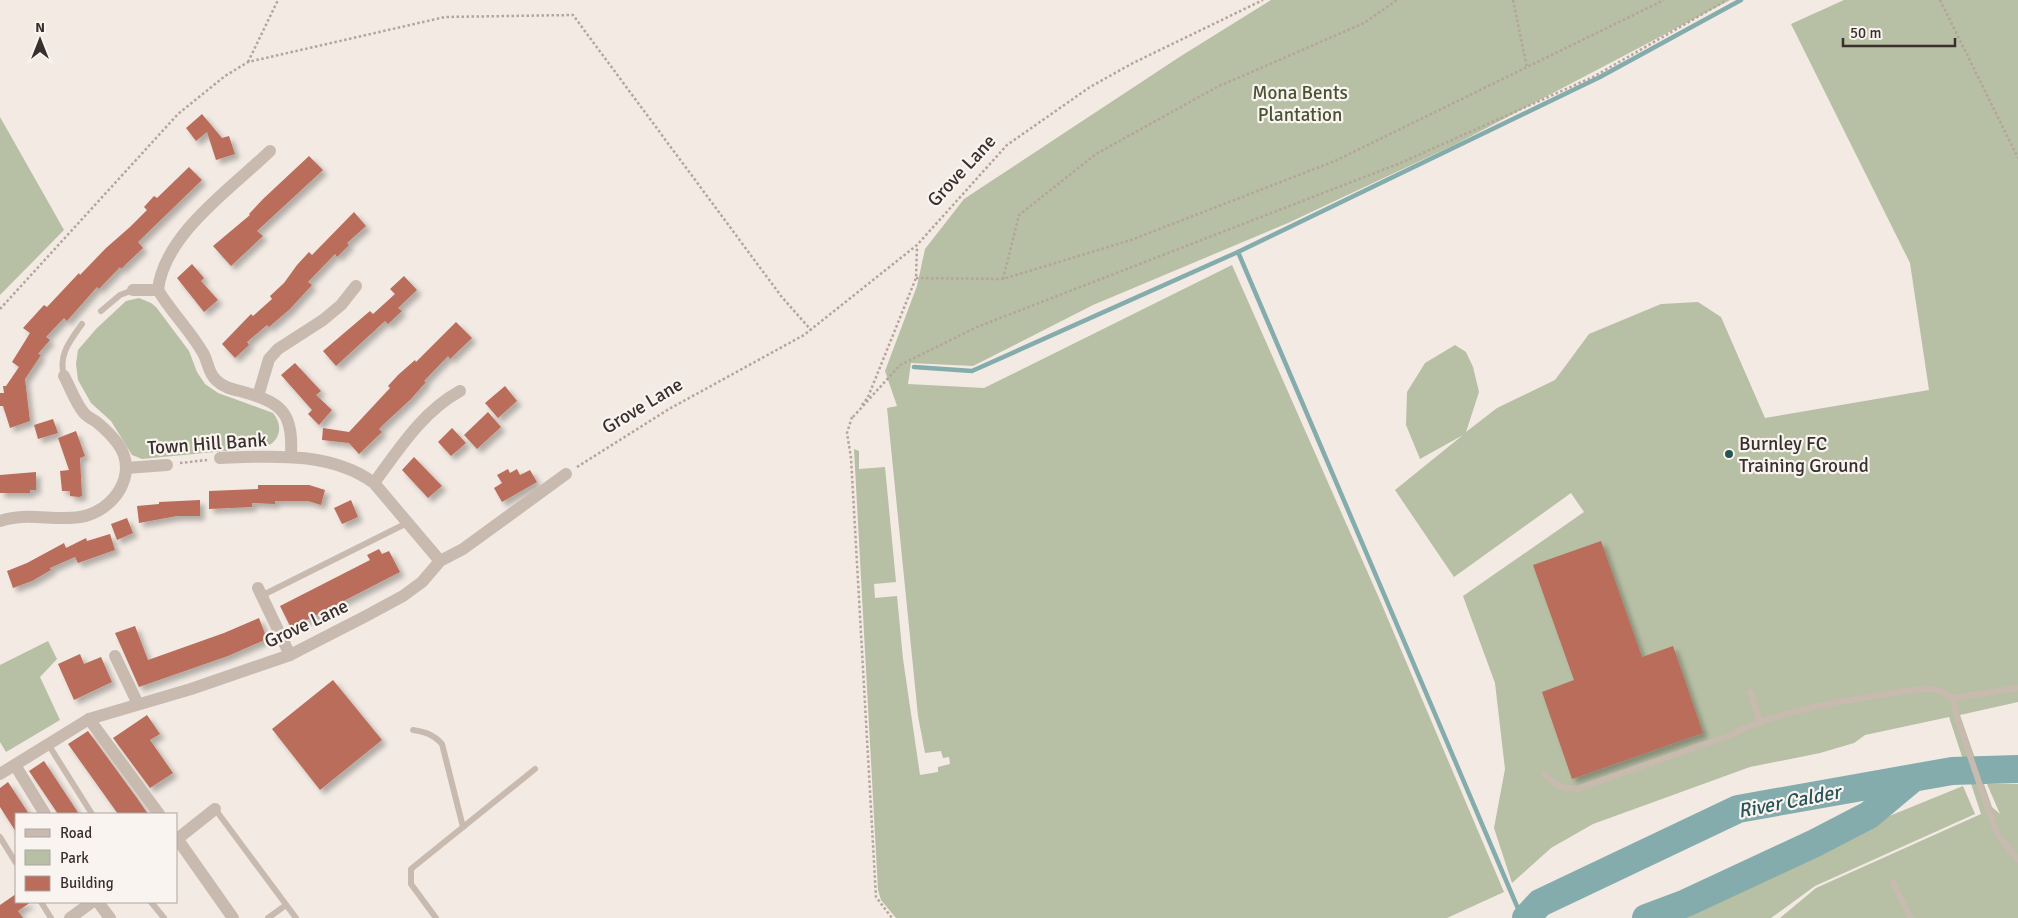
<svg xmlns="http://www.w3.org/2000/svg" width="2018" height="918" font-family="Signika,sans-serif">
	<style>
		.green { fill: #b7bfa4 }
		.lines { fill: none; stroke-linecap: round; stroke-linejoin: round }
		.stream { stroke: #85acac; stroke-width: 4.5 }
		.river { stroke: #85acac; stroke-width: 28 }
		.building { fill: #b96d5a; filter: url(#shadow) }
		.path { stroke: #b5a49a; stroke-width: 2.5; stroke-dasharray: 2.5 2.5; stroke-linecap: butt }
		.lane { stroke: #c9bab0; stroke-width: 6 }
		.street { stroke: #c9bab0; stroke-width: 12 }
		.poi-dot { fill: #275556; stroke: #f9f4ef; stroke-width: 2 }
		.labels { text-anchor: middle; stroke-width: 4.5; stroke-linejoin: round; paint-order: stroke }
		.park-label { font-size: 19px; fill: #4a5433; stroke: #f9f4ef }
		.street-label { font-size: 19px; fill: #39302d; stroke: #f9f4ef }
		.poi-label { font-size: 19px; fill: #39302d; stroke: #f9f4ef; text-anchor: start }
		.water-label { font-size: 20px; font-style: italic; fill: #275556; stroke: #f9f4ef }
	</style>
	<defs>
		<filter id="shadow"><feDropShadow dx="4.5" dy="4.5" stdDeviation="2.5" flood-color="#0004"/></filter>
	</defs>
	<rect width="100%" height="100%" fill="#f2eae3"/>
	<!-- green -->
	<g class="green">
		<path d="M1271,0H1730L1456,144L1288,223L1093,305L973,366L911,363L908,384L984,388L1232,265L1379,598L1504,892L1447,918H896L881,900L878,890L854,449L859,451V469L885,467L896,582L874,584L875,598L897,596L903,659L920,775L938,772V767L950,764L949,757L943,758L941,751L925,753L918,716L887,408L897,406L885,371L917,286L925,249L964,199L1181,56Z"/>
		<path d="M1844,0H2018V702L1960,715L1992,807L2000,814L1987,784H2018V918H1780L1816,888L1981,814L1949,717L1865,735L1854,743L1820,753L1750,767L1593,824L1551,848L1512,883L1494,828L1505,769L1495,683L1463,596L1584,512L1571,493L1454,577L1395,490L1463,435L1420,459L1406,425L1407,392L1425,363L1455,345L1466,352L1473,367L1479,392L1466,432L1497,408L1555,380L1589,334L1661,304L1698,302L1721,317L1765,418L1929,390L1910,263L1791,24Z"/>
		<path d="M0,117L64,230L0,295Z"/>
		<path d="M139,298L151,303L156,307L189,351L197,372L205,384L218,393L273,413C283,425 281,440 266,447L142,459L132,455L111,421L91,403L78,380L76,364L78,350L96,329L126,301Z"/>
		<path d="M48,641L57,659L40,677L60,720L6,752L0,742V665Z"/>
		<path d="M1963,786L1975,814L1815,886L1771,918H1676L1823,843Z"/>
	</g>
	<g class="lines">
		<!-- stream -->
		<g class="stream">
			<path d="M914,367L972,371L1238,252"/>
			<path d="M1522,918L1238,252L1600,77L1741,0"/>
		</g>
		<!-- river -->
		<g class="river">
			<path d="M1526,918L1540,903L1738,809L1952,771L2018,769"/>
			<path d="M1646,918L1686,903L1815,843L1869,815L1912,779"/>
		</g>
	</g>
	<!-- building -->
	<g class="building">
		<path d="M202,114L222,138L229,136L235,154L216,160L207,132L196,141L186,128Z"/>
		<path d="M309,156L323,170L257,231L263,236L231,266L213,246L250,215L249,214L263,199Z"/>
		<path d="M189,167L202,180L138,242L143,248L121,269L120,267L99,289L97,287L67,321L64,318L46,337L50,340L38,354L41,355L25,379L30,421L10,428L3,406H0V393H4L3,386H6L19,367L12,362L30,333L23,328L44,305L47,307L79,273L80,275L106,248L130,227L147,210L144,207L154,196L157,198Z"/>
		<path d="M354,212L366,226L347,243L349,245L337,257L335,254L308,282L312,285L290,309L269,327L267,325L247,342L249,345L235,358L222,344L251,314L253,316L272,299L270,296L284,283L297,265L309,252L312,255Z"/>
		<path d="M192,264L204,278L201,281L218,300L204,312L177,278Z"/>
		<path d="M404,276L417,290L398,308L402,311L388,324L385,321L336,366L323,351L370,311L373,314L395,294L390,289Z"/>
		<path d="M456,322L472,338L450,359L448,356L424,381L426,382L411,399L384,424L379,429L382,432L359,454L349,443L322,440L323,428L349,432L390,388L388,386L398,375L415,360L416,362Z"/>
		<path d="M295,363L321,391L316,395L332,410L319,425L308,414L312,410L281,375Z"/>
		<path d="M505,386L517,401L498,418L485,403Z"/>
		<path d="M488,412L501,427L477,449L464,435Z"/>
		<path d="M53,419L58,433L38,439L34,425Z"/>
		<path d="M452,428L466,443L451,456L438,442Z"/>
		<path d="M76,431L85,456L80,458L82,496L79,497L70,496V491H62L60,471L69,470L58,438Z"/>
		<path d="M414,457L442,486L428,498L402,470Z"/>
		<path d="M508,469L510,473L517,469L520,475L530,470L537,482L502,502L494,488L502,483L497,475Z"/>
		<path d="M36,472V490H30V493H0V475Z"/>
		<path d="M258,485H309L325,490L321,505L308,501H275V504L252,503V507L209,509V491L258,489Z"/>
		<path d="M200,500V516H177L139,523L137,506L159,504V502Z"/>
		<path d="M351,500L358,517L342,524L334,508Z"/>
		<path d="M127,518L133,533L117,540L111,524Z"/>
		<path d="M110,534L115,550L78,563L75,557L50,568L51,570L32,581L13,588L7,571L27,563L64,543L66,548L86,538L87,541Z"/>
		<path d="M1601,541L1642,657L1673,646L1703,733L1572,779L1542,692L1574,680L1533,565Z"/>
		<path d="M379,549L382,554L389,551L400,572L291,628L280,606L370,560L367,555Z"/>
		<path d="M259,618L267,639L228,656L139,687L115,633L135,626L148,660L224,633Z"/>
		<path d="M80,654L84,664L101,657L112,682L74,700L58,664Z"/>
		<path d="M333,680L382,740L320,790L272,729Z"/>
		<path d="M147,715L160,734L150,740L173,773L150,788L113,738Z"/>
		<path d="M88,731L137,798L148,814H118L68,744Z"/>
		<path d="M44,761L79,814H58L29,771Z"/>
		<path d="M8,782L29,814H16V832L0,807V788Z"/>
		<path d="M16,894V902H31L18,911L23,918H0V905Z"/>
	</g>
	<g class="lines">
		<!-- path -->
		<g class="path">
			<path d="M1513,0L1527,68"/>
			<path d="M1940,0L2018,158"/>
			<path d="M248,62L278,0"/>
			<path d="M916,278L1003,279L1131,240L1335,161L1664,0"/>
			<path d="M1003,279L1019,215L1096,154L1217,87L1364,23L1397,0"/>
			<path d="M0,309L178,114L225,76L248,62L445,17L573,15L781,296L811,330"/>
			<path d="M862,405L868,397L916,278L917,247"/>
			<path d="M852,417L847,433L851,458L876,897L892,918"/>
			<path d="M853,417L900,365L977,327L1398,164L1593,77L1727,0"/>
			<path d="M180,463L207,460"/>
			<path d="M577,467L669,409L804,335L917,245L1007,145L1090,87L1133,63L1263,0"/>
		</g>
		<!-- lane -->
		<g class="lane">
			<path d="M101,311L120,295L133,290"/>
			<path d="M64,376C58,355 70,341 82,324"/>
			<path d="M261,596L407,523"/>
			<path d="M1750,692L1760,722"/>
			<path d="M1953,698L2018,688"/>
			<path d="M413,730C425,732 433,734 442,744L463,827"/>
			<path d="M48,744L92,814"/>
			<path d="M1545,775L1560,787L1577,789L1728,736C1777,711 1833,703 1887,694C1903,692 1924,686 1940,691C1944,692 1949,696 1953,698L1957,718L1996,832L2018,860"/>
			<path d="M215,809L296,918"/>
			<path d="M0,837L16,863"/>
			<path d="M1893,883L1911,918"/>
			<path d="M41,902L51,918"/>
			<path d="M151,902L164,918"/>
			<path d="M268,918L286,905"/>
			<path d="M436,918L411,884V869L535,769"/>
		</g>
		<!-- street -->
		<g class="street">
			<path d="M270,151C232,188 164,234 158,290C171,312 190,330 203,353C208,361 208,373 216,380C223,387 231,389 240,391C283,403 293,412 291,457"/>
			<path d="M133,290H158"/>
			<path d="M258,396L269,359L278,349L323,320L341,305L356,286"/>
			<path d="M220,458C271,456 330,451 374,483L440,561"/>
			<path d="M126,468L167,465"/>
			<path d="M374,483C399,449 422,412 460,391"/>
			<path d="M0,521C25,512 54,521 80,517C113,512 140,474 118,444C113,437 106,430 99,424C95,420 88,418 84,413C76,404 70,387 64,376"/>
			<path d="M258,588L290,655"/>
			<path d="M115,656L138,704"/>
			<path d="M89,719L159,814"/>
			<path d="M15,765L45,814"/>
			<path d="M0,774L89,719L191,689L290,655L366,616L403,596L422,582L440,561L463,549L566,474"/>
			<path d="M176,837L233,918"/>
			<path d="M176,840L215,809"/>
			<path d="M98,902L110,918"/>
			<path d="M70,918L92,902"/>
		</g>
	</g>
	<!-- markers -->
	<circle class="poi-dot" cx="1729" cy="454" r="5"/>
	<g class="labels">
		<!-- park labels -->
		<g class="park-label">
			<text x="1300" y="99">Mona Bents<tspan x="1300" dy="22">Plantation</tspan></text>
		</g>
		<!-- street labels -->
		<g class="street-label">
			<text transform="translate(961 170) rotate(-47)" y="7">Grove Lane</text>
			<text transform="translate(642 405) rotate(-31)" y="7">Grove Lane</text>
			<text transform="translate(207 443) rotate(-4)" y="7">Town Hill Bank</text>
			<text transform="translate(306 623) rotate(-25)" y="7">Grove Lane</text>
		</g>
		<!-- poi labels -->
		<g class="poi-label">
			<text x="1739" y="450">Burnley FC<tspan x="1739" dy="22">Training Ground</tspan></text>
		</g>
		<!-- water labels -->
		<g class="water-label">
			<text transform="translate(1789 801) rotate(-11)" y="7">River Calder</text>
		</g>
	</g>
	<!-- legend -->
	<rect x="15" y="813" width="162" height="90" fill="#f9f4ef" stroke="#aca6a1"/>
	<rect x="25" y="829" width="25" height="8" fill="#c9bab0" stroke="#aca6a1"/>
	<text x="60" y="838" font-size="15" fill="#39302d">Road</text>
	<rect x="25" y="850" width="25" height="15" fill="#b7bfa4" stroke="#aca6a1"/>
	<text x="60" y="863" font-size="15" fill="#39302d">Park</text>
	<rect x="25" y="876" width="25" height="15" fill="#b96d5a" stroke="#aca6a1"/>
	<text x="60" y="888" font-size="15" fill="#39302d">Building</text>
	<!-- north arrow -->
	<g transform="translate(40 40)" stroke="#f9f4ef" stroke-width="4" paint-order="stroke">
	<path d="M0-4L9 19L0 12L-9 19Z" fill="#39302d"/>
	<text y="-8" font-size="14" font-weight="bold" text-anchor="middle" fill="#39302d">N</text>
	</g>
	<!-- scale -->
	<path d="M1843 38v8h112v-8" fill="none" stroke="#39302d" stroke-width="2.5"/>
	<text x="1850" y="38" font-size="15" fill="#39302d" stroke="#f9f4ef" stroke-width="4" paint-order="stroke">50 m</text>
</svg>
